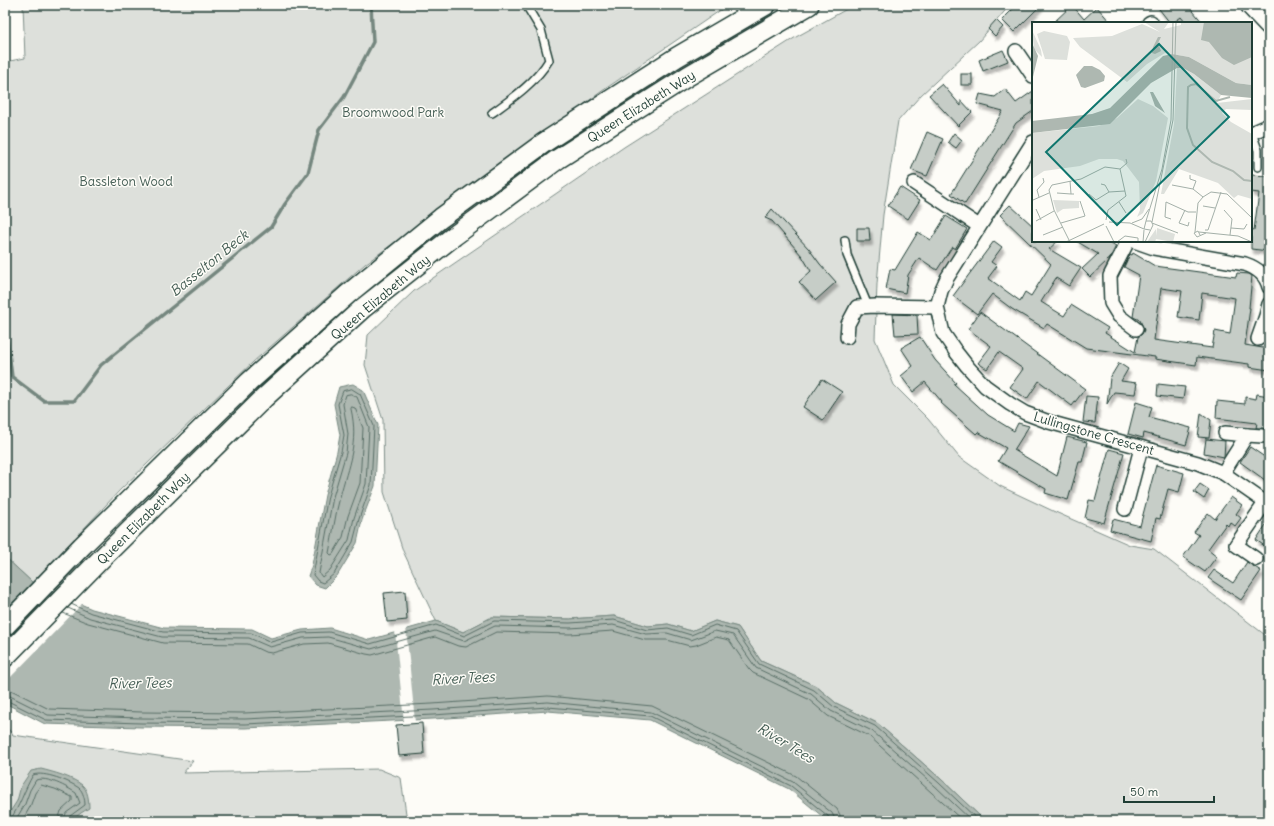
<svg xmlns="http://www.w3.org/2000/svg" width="1274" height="826" font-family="Delius,sans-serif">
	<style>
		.green { fill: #dde0db; stroke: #7e8e88 }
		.water { fill: #aeb8b1; stroke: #75877f }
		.pier { fill: #fdfcf7 }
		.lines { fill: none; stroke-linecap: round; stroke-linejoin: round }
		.shore { stroke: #586e66; stroke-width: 1 }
		.stream { stroke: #75877f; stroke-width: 3.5 }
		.building { fill: #c6cdc7; stroke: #1f3d34; fill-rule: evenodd; filter: url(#shadow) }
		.lane-casing { stroke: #1f3d34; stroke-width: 10 }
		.street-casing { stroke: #1f3d34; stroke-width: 16 }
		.secondary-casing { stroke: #1f3d34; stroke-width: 22 }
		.lane { stroke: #fdfcf7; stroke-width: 7 }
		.street { stroke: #fdfcf7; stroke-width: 13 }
		.secondary { stroke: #fdfcf7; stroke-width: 19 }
		.labels { text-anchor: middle; stroke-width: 3; stroke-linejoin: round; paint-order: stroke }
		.street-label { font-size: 13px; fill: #1f3d34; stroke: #fdfcf7 }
		.park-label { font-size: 13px; fill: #455e55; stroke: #fdfcf7 }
		.water-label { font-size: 14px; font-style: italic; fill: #435c53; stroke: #fdfcf7 }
		.inset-river { fill: none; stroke: #aeb8b1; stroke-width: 2 }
		.inset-road { fill: none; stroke: #a4b0a9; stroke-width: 1 }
		.view { fill: #0f766e; fill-opacity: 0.15; stroke: #0f766e; stroke-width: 2 }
		.inset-edge { fill: none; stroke: #1f3d34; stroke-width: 2 }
	</style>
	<defs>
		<filter id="shadow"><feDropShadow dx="2.5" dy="4.5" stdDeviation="1" flood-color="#0004"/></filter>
	</defs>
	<rect width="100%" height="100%" fill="#fdfcf7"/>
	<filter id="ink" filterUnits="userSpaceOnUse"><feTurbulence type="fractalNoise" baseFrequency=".025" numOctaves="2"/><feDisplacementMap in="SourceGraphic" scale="8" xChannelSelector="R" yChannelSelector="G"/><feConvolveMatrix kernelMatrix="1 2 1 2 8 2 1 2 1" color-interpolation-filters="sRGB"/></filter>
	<g filter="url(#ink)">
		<!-- green -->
		<g class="green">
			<path d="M23,5H728L605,89L365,264L253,362L120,490L33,583L5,557V62L25,58Z"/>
			<path d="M854,5H1010L979,41L921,95L898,121L883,215L877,284L875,339L894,385L928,419L959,457L1000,486L1053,511L1130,545L1154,549L1269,638V821H985L942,780L877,723L836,703L816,686L761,661L738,627L715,621L691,631L668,624L648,626L614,616L569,619L492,617L463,632L436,621L403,551L384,492L383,420L365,365L368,335L414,291L624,147L796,37Z"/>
			<path d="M5,725L13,735L193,761L183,773L379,769L401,778L407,821H5Z"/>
		</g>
		<!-- water -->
		<g class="water">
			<path d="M353,384L363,390L378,425L375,486L362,520L357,543L337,576L325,588L316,585L308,576L312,565L325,495L337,452L340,435L334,404L339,387Z"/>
			<path d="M5,557L33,583L92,609L164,628L252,629L271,638L302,630L330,628L369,640L436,621L463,632L492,617L569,619L614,616L648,626L668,624L691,631L715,621L738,627L761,661L816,686L836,703L877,723L942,780L985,821H828L789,789L650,720L548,711L433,719L245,728L141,727L45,724L5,703Z"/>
			<path d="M41,769C53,772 72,777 82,785C88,790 89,801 89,808L81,813L71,821H6L8,815L17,801L21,786L31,771Z"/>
		</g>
		<!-- pier -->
		<g class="pier">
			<path d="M35,581L83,603L5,683V612Z"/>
			<path d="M406,628L415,722H404L395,631Z"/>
		</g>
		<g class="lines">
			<!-- shore -->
			<g class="shore">
				<path d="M352,389L360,394L374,426L371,485L359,519L353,542L334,574L323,583L318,581L313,575L328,496L341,452L344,435L338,404L343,391Z"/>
				<path d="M351,394L357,397L369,427L366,484L354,518L349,540L330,570L322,577L319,573L333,497L346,453L348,434L343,404L346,395Z"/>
				<path d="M352,407L355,408L363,428L360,483L348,516L343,537L333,554L331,555L329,553C333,534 335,515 340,497C348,465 359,444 351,409Z"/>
				<path d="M71,604L91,613L163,632L251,633L271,642L302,633L329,632L370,644L436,625L464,636L494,621L570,623L614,620L647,630L668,628L691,635L715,625L736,631L759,664L814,690L834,707L875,726L939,783L979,821"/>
				<path d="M68,608L90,618L162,637L249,638L270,647L303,638L328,637L371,649L435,631L464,641L495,626L570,628L613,625L646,634L667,633L691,640L715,631L733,635L756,668L811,694L831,711L872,731L935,786L972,821"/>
				<path d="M63,613L88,623L163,643L248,644L265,652L272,653L304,644L328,643L366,654L372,655L435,637L458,646L466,647L496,632L570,634L613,631L645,640H667L690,646L696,645L716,637L729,640L749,669L753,673L808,699L828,716L869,736L963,821"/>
				<path d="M5,689L13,691L49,709L142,712L244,713L432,704L548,696L652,706L796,776L837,809L840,815L841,821"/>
				<path d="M5,695L10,696L48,715L141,718L245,719L433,710L548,702L651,712L793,782L832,813L834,817L835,821"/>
				<path d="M5,700L8,701L46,720L141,723L245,724L433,715L548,707L650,716L791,786L828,816L830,821"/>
				<path d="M9,821C20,807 24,790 33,775C44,771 69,781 79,788C83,791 85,800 85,805L70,816L69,821"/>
				<path d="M15,821L25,804L30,790L36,780C47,776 67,787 76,793L80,803L66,813L64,821"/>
				<path d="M22,821L30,807L35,793L41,785L55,789L72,797V801L61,811L58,821"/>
			</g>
			<!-- stream -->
			<path class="stream" d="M5,320L12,377L44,401H74L101,365L271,227L285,204L308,173L319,130L344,97L373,42L371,5"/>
		</g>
		<!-- building -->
		<g class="building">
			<path d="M1017,5H1041L1014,32L1002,20Z"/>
			<path d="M1072,5L1084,19L1097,7L1111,23H1053Z"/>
			<path d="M1156,5H1188L1203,23H1186L1181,17L1173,23H1170Z"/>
			<path d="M996,20L1003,27L995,36L988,29Z"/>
			<path d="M1003,50L1008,61L983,71L979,60Z"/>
			<rect x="961" y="74" width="11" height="11"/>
			<path d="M942,84L961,106V100L972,112L958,126L929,95Z"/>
			<path d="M1005,89L1016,103L1033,91V111L1016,123L965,204L951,194L1003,111L977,104L980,94L995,97Z"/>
			<path d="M927,132L943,139L927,176L911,170Z"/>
			<path d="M954,133L962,140L956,148L948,142Z"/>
			<path d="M1251,175L1269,176L1267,207H1269V251L1251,249V229L1254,230L1259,193L1251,192Z"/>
			<path d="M900,187L920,200L908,219L888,206Z"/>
			<path d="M1010,205L1033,226V241H1058L1049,249L1081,268L1069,286L1056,278L1041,302L1064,316L1071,305L1108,328L1105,333L1135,352L1138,337L1142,334L1144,330L1140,320L1133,317L1139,275L1124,267L1130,254L1132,255L1133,253L1155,266L1236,277L1237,273L1249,274L1252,276L1249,308H1250L1245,345L1269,349V370L1249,367V364L1197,357L1196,365L1155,359V357L1086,348L1047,324L1044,328L1012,309L992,294L977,314L953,296L994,241L1002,247L991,262L997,266L988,278L1020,301L1025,292L1031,296L1051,264L1000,215ZM1161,288L1182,291L1178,317L1199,320L1202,293L1235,298L1230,334L1215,331L1212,348L1154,340Z"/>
			<path d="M772,209L809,249L820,264L836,282L816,300L799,282L811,271L802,256L772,221L765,218Z"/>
			<path d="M946,216L967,229L955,249L952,247L937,270L919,258L908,275L905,293L886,289L890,269L895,270L918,232L931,240Z"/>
			<path d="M857,228H869L870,241H857Z"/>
			<path d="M1076,241H1108L1116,246L1109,260H1108L1090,277L1082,269L1098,254Z"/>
			<path d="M980,312L1085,389L1072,406L1039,381L1027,399L1010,387L1023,369L999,352L987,369L978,363L991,346L968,329Z"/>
			<path d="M893,314L917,315L918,334L895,335Z"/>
			<path d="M920,337L935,360L956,383L954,384L988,415L1014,431L1018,423L1029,426L1014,450L1057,476L1067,437L1087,442L1082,462H1079L1068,500L1045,493L1046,489L998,461L1006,448L978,432L976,434L941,403L942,402L925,382L913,392L901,376L913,366L901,348Z"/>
			<path d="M1119,363L1128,369L1121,381L1137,383L1135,394L1114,392L1107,404L1110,378Z"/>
			<path d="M822,379L842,392L823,420L803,407Z"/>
			<path d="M1158,384L1185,387L1183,399L1157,396Z"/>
			<path d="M1257,394L1269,396V431L1263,428H1256L1257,423L1216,418L1217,401L1245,404V397L1256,399Z"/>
			<path d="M1086,396L1098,397L1095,423L1083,422Z"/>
			<path d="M1136,402L1152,407L1149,417L1191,428L1186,445L1144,433L1143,438L1128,434Z"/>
			<path d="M1201,413L1211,420L1209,438L1198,437Z"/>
			<path d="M1206,439L1225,441L1224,457L1204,453Z"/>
			<path d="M1250,447L1269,460V483L1240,462Z"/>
			<path d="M1109,449L1124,453L1104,523L1085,518L1089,500L1095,501Z"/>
			<path d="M1156,465L1184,473L1179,492L1168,489L1160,519L1156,518L1151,541L1110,530L1113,519L1140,526Z"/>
			<path d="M1200,484L1209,490L1204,499L1194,492Z"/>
			<path d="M1231,497L1242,505L1236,514L1241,518L1235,526L1230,522L1228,526L1226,524L1208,549L1217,556L1205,572L1183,557L1199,535L1194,532L1208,513L1215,519Z"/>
			<path d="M1269,520V549L1256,540Z"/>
			<path d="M1247,562L1261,571L1241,600L1208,578L1214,570L1233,583Z"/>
			<path d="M405,591L407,620L387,622L384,593Z"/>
			<path d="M422,723L424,754L399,756L396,725Z"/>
		</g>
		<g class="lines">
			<defs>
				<g id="lane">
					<path d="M492,113C513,98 536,82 549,60L541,30L526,5"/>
					<path d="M1252,133L1258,150V167"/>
					<path d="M845,240L847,255L868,306"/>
				</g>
				<g id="street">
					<path d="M1149,23L1151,22"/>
					<path d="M1016,51L1033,76"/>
					<path d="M1251,133L1269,125"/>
					<path d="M1033,142L947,278L941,291L937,307L943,333L956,352L967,366L985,386L1010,404L1025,413L1049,422L1198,463L1223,473L1269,505"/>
					<path d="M914,183L979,226"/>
					<path d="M1128,241L1110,276L1111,303L1119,316L1136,329"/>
					<path d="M1134,241L1154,248L1245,264C1257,268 1266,275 1269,287"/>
					<path d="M847,337L848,324L857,307L875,306L937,307"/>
					<path d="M1258,339L1266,316L1269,304"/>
					<path d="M1247,435L1262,436"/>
					<path d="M1223,473L1247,435L1225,433"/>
					<path d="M1125,509L1141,448"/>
					<path d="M1256,559L1236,545L1265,503"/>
				</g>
				<g id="secondary">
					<path d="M1250,5L1269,25"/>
					<path d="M5,626L82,546L249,382L348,294L441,218L545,142L677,57L766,5"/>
					<path d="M5,657L98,562L264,398L363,308L454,236L558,159L688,76L809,5"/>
				</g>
			</defs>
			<!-- lane casing -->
			<use href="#lane" class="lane-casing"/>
			<!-- street casing -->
			<use href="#street" class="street-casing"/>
			<!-- secondary casing -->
			<use href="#secondary" class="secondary-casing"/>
			<!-- lane -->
			<use href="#lane" class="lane"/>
			<!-- street -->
			<use href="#street" class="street"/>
			<!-- secondary -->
			<use href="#secondary" class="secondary"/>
		</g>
	</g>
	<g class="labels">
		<!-- street labels -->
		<g class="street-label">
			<text transform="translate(641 106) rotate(-32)" y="5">Queen Elizabeth Way</text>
			<text transform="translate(380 297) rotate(-40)" y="5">Queen Elizabeth Way</text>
			<text transform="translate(1094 433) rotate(16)" y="5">Lullingstone Crescent</text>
			<text transform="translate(143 518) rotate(-45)" y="5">Queen Elizabeth Way</text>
		</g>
		<!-- park labels -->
		<g class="park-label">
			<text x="393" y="117">Broomwood Park</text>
			<text x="126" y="186">Bassleton Wood</text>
		</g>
		<!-- water labels -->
		<g class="water-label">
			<text transform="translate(209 263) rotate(-39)" y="5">Basselton Beck</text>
			<text transform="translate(463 678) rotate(-3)" y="5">River Tees</text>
			<text transform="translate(140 683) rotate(-1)" y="5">River Tees</text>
			<text transform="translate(786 743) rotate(31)" y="5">River Tees</text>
		</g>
	</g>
	<!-- overview -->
	<g transform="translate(1032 22)">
		<rect width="220" height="220" fill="#fdfcf7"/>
		<path d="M112,0H137L132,7L149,3V0H220V63L204,61L157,35L133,31L115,42L95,60L48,25L41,16L80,14L110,2L128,10ZM0,8L9,28L10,35L2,27ZM12,9L35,14L38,20L35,38L13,37L5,12ZM145,46H151L162,52L189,73L185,81L220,77V88L194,87L190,91L199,100L220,112V177L206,173L202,176L186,161L147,147L132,172H129L142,102ZM106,77L121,84L136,96L124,159L111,191L105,195L108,188L107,160L91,139L85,137H67L48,144L12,149L0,157V111L67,104L85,96ZM21,178L47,179V186L31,187L25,191ZM125,206L143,212L141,220L124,217L123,220H115L124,207L125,214Z" fill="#dde0db"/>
		<path d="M172,0H220V35L202,43L190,36L177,20L169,18ZM126,15H129L126,21L129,29L123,32L120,31L121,25ZM0,21L6,34L0,59ZM140,32L157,35L204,61L220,63V76L189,73L162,52L151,46H145L119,61L78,102L0,111V99L60,92L78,86L131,34ZM52,44H60L68,48L73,54L72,59L53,66L49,65L44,53ZM118,70H121L133,91L123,84Z" fill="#aeb8b1"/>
		<path class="inset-river" d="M198,75L184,79L164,62L159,63L156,65L155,106L161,123L180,140L201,149L212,158L220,159"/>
		<path class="inset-road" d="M88,147L95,141L94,137M158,153V157L164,159L161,167M38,159L39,172H42M69,162L73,163L77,170M140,163L161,167L171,175M25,171L39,172M57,172L64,178L77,170L93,169M7,175L5,168L12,160L11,156M1,178L17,171M87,180L94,191M171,184L183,186M4,187L9,198M153,188L147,201L156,204L157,200M192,188L200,197L198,213M139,197L133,195L134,180L156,190H164M4,199L22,189M114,199L130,147L139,98L141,0M77,200L98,201L112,207M120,200L141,98L144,0M29,201L53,194L48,179M100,201L110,197L117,187M120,201L146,211M74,204L82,220M199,206L212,207L215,202M173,208H176L189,170M163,210L166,181L171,175L179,170L195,172L220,196M167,210L206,214L220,220M11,213L31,205M168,213L166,209L162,211L165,215L174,211M37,218L22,188L17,168L20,163L49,157L73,145L88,147L94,174L76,188L74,198M34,220L72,202M85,220L93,214L106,216V220M111,220L112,208M113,220L121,203L119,199H114L112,207L118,208"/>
		<path class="view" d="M127,22L197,95L85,203L14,130Z"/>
		<rect width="220" height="220" class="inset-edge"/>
	</g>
	<!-- margin -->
	<rect width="1274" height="826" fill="none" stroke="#fdfcf7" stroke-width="20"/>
	<rect x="10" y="10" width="1254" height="806" fill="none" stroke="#1f3d34" stroke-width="1.5" filter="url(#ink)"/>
	<!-- scale -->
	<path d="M1124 796v6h90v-6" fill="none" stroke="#1f3d34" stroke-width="2"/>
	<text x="1130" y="796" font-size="12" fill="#1f3d34" stroke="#fdfcf7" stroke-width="3" paint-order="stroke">50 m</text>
</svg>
